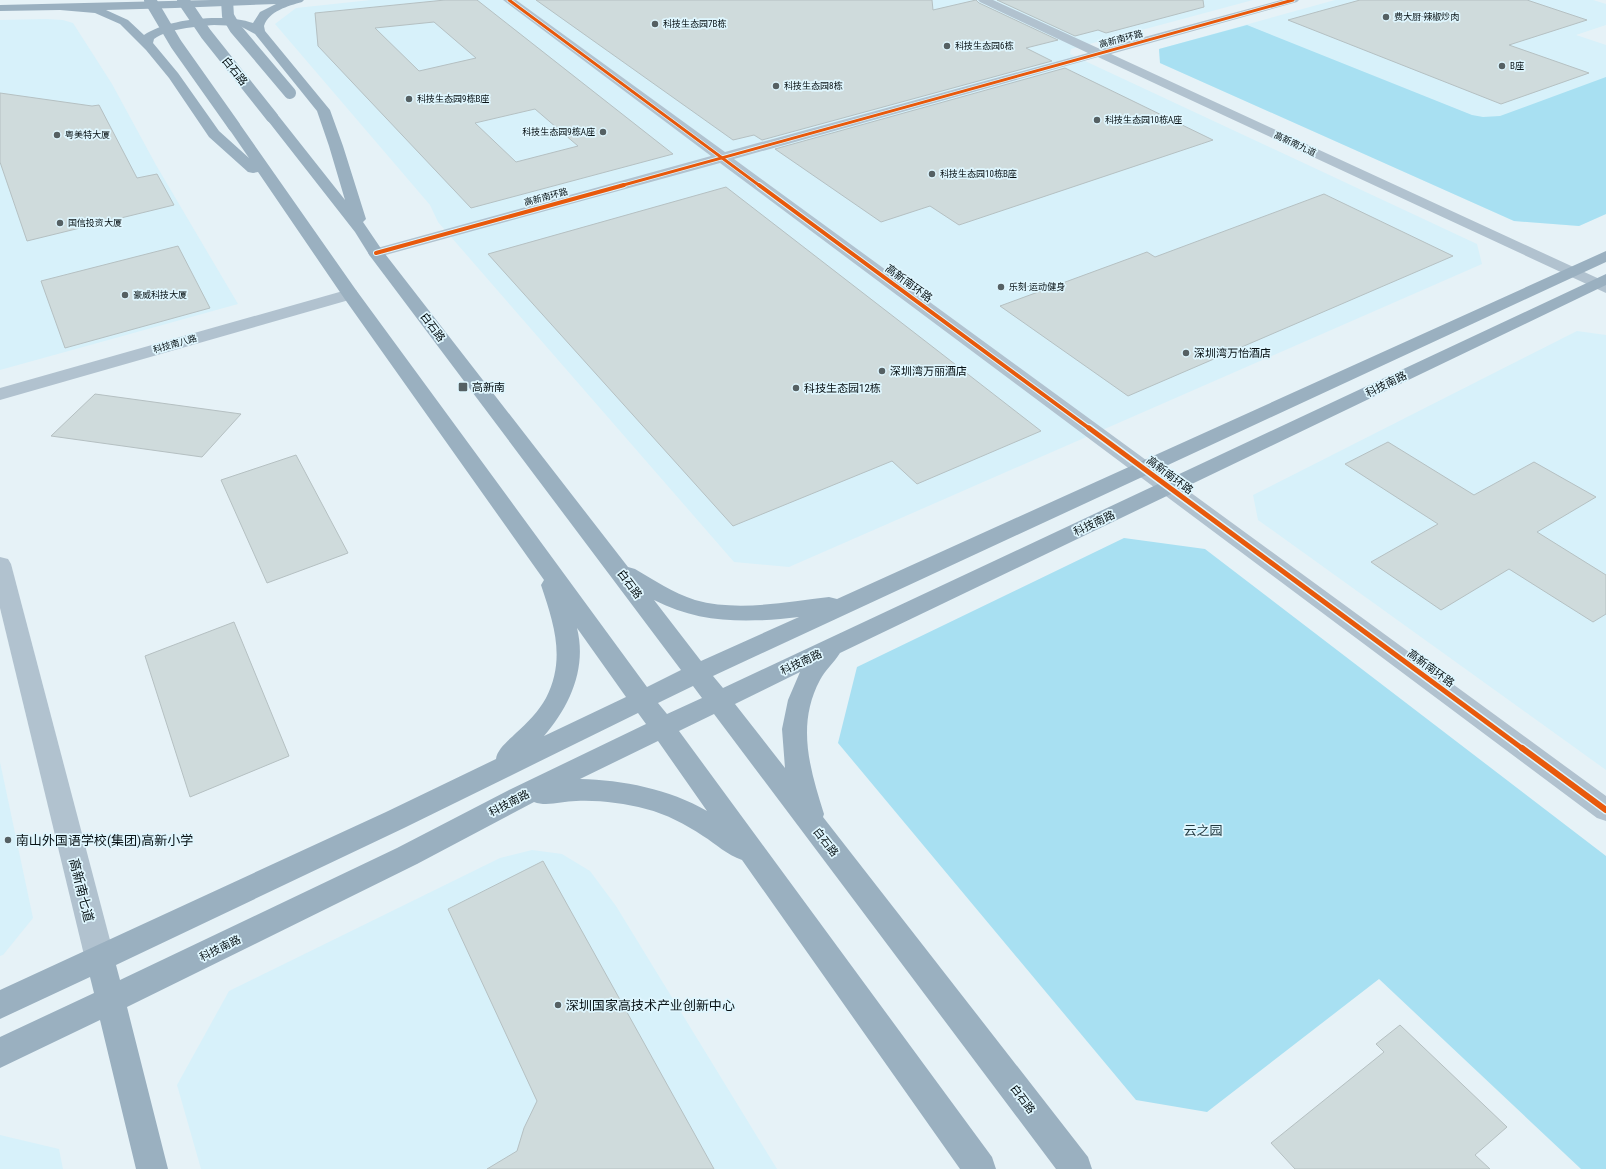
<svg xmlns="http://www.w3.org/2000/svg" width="1606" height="1169" font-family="'Roboto Condensed','Noto Sans SC',sans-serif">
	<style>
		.built { fill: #d7f1fa }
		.green { fill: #a8e0f2 }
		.building { fill: #cfdbdc; stroke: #b5c0c2; fill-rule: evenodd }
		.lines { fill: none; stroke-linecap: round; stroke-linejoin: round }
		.minor { fill: #b1c2cf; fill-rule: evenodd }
		.major { fill: #9ab0c0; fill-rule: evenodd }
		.major-bridge { stroke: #9ab0c0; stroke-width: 12 }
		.cycleway-far3-casing { stroke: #dff6fe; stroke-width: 4.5 }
		.cycleway-far2-casing { stroke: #dff6fe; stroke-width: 6 }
		.cycleway-far1-casing { stroke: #dff6fe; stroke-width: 8 }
		.cycleway-casing { stroke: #dff6fe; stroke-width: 9 }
		.cycleway-far3 { stroke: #e8590c; stroke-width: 3 }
		.cycleway-far2 { stroke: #e8590c; stroke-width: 4 }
		.cycleway-far1 { stroke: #e8590c; stroke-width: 5 }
		.cycleway { stroke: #e8590c; stroke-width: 6 }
		.poi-dot { fill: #556063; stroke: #dff6fe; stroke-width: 1.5 }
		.labels { text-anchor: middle; stroke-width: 3.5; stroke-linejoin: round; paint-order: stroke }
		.far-poi-label { font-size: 9px; fill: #071114; stroke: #dff6fe; text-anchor: start }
		.far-street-label { font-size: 9px; fill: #071114; stroke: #dff6fe }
		.street-label { font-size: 11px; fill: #071114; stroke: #dff6fe }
		.poi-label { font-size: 11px; fill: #071114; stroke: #dff6fe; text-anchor: start }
		.near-park-label { font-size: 13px; fill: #223940; stroke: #dff6fe }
		.near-poi-label { font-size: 13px; fill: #071114; stroke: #dff6fe; text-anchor: start }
		.near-street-label { font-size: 13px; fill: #071114; stroke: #dff6fe }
	</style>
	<rect width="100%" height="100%" fill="#e6f2f7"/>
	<!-- built -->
	<g class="built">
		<path d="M371,0H1253L1071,49L1070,54L1477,244L1482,264L789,567L734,562L438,222L430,205L275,24L296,8Z"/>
		<path d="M1335,0H1593L1606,4V25L1576,35L1606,45V214L1579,226L1514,221L1160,63L1159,49Z"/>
		<path d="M46,19L63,20L73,23L112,84L156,165L238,304L0,370V20Z"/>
		<path d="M1577,331L1606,335V770L1258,520L1253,495Z"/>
		<path d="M0,762L33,918L3,955L0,956Z"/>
		<path d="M532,850L562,854L590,871L616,906L777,1169H201L177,1085L229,991L500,858Z"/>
		<path d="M0,1135L59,1149L63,1169H0Z"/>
	</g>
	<!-- green -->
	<g class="green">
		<path d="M1247,25L1472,115L1483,117L1500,116L1606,77V214L1579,226L1514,221L1160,63L1159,49Z"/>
		<path d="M1124,538L1205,549L1606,856V1169H1581L1379,979L1207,1112L1136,1100L838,743L857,667Z"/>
	</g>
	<!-- building -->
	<g class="building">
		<path d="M445,0H477L673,154L471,208L318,46L315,13ZM434,22L476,58L419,71L375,28ZM535,109L578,146L516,162L475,123Z"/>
		<path d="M536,0H932L933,10L976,0L979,3L1058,40L1026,48L1052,61L762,140L754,135L733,140Z"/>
		<path d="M997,0H1203L1204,7L1106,33L1098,30L1075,36Z"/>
		<path d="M1360,0H1527L1587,20L1509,45L1589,73L1501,104L1288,20Z"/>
		<path d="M1065,68L1213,140L959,225L930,206L881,222L775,149Z"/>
		<path d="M0,93L92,106L99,105L137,178L157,174L174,205L27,241L0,162Z"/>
		<path d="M726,187L929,344L1041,431L917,484L892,461L733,526L488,254Z"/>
		<path d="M1324,194L1453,256L1128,396L1000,306L1147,252L1155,257Z"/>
		<path d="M178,246L210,308L65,348L41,281Z"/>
		<path d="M95,394L241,414L202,457L51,436Z"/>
		<path d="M1388,442L1474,495L1534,462L1596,497L1537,532L1606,575V614L1593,622L1509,569L1441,610L1371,562L1438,524L1345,464Z"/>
		<path d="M296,455L348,553L267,583L221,480Z"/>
		<path d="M234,622L289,756L190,797L145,656Z"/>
		<path d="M543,861L714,1169H487L517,1151L524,1128L537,1101L448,909Z"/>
		<path d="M1400,1025L1507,1127L1475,1155L1490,1169H1295L1271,1143L1384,1052L1376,1044Z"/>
	</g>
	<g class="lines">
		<!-- minor -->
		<g class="minor">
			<path d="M503,0H516L725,152L1088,53L980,2L978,0H993L1100,49L1281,0H1299L1297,2L1111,54L1606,282V293L1098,57L734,159L1606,796V821L1597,818L720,163L382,256L376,258L370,256L368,253L370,250L711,156Z"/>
			<path d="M350,289L356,290L358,294L356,298L0,400V388Z"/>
			<path d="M0,557L8,559L11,564L115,959L110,968L100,972L90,968L85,959L0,608Z"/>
		</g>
		<!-- major -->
		<path class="major" d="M211,0H304L302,2C288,6 269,11 264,26L265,31L330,110L343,146L366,219L363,222L382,250L628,567L635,569C654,580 673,593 695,600C738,612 785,602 829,597L837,599L1606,251V262L713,676L723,688L1606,274V285L840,653C834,663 825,670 820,680C796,725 810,769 824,814L823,817L1088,1157L1092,1169H1056L714,714L679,731L992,1157L996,1169H960L742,860C727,855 716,844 703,836C685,824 666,814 646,809C623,803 599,800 576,801C562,801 547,807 534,802L417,864L127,1007L168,1169H136L100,1020L0,1068V1037L94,993L90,977L0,1019V990L386,812L496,759C497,749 509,740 516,733C527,723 539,711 546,698C566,659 554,624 541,585L544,580L344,298L258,172L253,173L248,172L209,137L169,78L146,50L120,24L95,13L60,10L0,11V5ZM276,4L260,12L253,23C226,13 168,18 144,35L128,20L106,10L175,8ZM214,25L240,26L255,34L317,111L329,146L345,200L277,114H267L265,117L355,232L370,256L681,670L647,687L356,290L239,123H229L227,126L249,158L219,131L178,73L153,43L154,39C170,28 194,27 214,25ZM654,600C700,624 748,623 799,617L701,661ZM577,628L626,697L544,736C570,706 587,668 577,628ZM800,672L788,700L782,729L785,768L735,704ZM693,686L702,698L667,714L658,703ZM638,713L646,724L509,790L397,848L120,980L116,965L404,828ZM658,741L707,811C669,789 623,780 580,779Z"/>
		<!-- major-bridge -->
		<g class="major-bridge">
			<path d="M150,0L176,44L234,126"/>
			<path d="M183,0L206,34L272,117"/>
			<path d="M227,0L228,16L235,28L290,93"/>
		</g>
		<defs>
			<g id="cycleway-far3">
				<path d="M509,0L760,186"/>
				<path d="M620,186L1293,0"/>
			</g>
			<g id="cycleway-far2">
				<path d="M759,185L1090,429"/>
				<path d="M376,253L624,185"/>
			</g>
			<path id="cycleway-far1" d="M1089,428L1523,749"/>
			<path id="cycleway" d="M1522,748L1606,810"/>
		</defs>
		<!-- cycleway-far3 casing -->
		<use href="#cycleway-far3" class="cycleway-far3-casing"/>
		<!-- cycleway-far2 casing -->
		<use href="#cycleway-far2" class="cycleway-far2-casing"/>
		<!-- cycleway-far1 casing -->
		<use href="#cycleway-far1" class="cycleway-far1-casing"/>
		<!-- cycleway casing -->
		<use href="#cycleway" class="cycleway-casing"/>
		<!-- cycleway-far3 -->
		<use href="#cycleway-far3" class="cycleway-far3"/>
		<!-- cycleway-far2 -->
		<use href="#cycleway-far2" class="cycleway-far2"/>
		<!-- cycleway-far1 -->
		<use href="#cycleway-far1" class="cycleway-far1"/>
		<!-- cycleway -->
		<use href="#cycleway" class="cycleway"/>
	</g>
	<!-- markers -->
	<g class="poi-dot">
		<circle cx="1386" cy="17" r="4"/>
		<circle cx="655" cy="24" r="4"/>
		<circle cx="947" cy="46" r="4"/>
		<circle cx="1502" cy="66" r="4"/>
		<circle cx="776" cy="86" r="4"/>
		<circle cx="409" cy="99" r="4"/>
		<circle cx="1097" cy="120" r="4"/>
		<circle cx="603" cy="132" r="4"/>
		<circle cx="57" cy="135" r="4"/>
		<circle cx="932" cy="174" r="4"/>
		<circle cx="60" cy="223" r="4"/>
		<circle cx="1001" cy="287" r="4"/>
		<circle cx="125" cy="295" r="4"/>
		<circle cx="1186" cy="353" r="4"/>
		<circle cx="882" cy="371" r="4"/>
		<rect x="458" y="382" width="10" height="10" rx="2"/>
		<circle cx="796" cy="388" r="4"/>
		<circle cx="8" cy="840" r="4"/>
		<circle cx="558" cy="1005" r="4"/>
	</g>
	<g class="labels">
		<!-- far-poi labels -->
		<g class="far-poi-label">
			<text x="1394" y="20">费大厨·辣椒炒肉</text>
			<text x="663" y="27">科技生态园7B栋</text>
			<text x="955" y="49">科技生态园6栋</text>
			<text x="1510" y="69">B座</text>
			<text x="784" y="89">科技生态园8栋</text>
			<text x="417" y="102">科技生态园9栋B座</text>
			<text x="1105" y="123">科技生态园10栋A座</text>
			<text x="595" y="135" text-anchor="end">科技生态园9栋A座</text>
			<text x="65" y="138">粤美特大厦</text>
			<text x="940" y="177">科技生态园10栋B座</text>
			<text x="68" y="226">国信投资大厦</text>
			<text x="1009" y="290">乐刻·运动健身</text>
			<text x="133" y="298">豪威科技大厦</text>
		</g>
		<!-- far-street labels -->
		<g class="far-street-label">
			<text transform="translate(1121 39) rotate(-15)" y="3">高新南环路</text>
			<text transform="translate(1295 144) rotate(25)" y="3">高新南九道</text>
			<text transform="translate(546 197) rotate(-15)" y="3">高新南环路</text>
			<text transform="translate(175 344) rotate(-16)" y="3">科技南八路</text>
		</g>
		<!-- street labels -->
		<g class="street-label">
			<text transform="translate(235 71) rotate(51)" y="4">白石路</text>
			<text transform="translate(909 283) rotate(36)" y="4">高新南环路</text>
			<text transform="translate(433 327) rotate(53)" y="4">白石路</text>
			<text transform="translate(1386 384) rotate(-26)" y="4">科技南路</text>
			<text transform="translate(1170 475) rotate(37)" y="4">高新南环路</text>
			<text transform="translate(1094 523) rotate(-25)" y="4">科技南路</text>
			<text transform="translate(630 584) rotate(53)" y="4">白石路</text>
			<text transform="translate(801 662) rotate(-25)" y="4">科技南路</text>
			<text transform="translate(1431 668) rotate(36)" y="4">高新南环路</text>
			<text transform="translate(509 803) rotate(-27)" y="4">科技南路</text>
			<text transform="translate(826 842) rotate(52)" y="4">白石路</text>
			<text transform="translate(220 948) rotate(-26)" y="4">科技南路</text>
			<text transform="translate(1023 1099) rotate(53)" y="4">白石路</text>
		</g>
		<!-- poi labels -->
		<g class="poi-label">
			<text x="1194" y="357">深圳湾万怡酒店</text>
			<text x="890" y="375">深圳湾万丽酒店</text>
			<text x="472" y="391">高新南</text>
			<text x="804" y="392">科技生态园12栋</text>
		</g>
		<!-- near-park labels -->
		<g class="near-park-label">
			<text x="1203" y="835">云之园</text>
		</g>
		<!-- near-poi labels -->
		<g class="near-poi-label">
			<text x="16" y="845">南山外国语学校(集团)高新小学</text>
			<text x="566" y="1010">深圳国家高技术产业创新中心</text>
		</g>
		<!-- near-street labels -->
		<g class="near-street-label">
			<text transform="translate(82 890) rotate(76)" y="5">高新南七道</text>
		</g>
	</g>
</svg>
